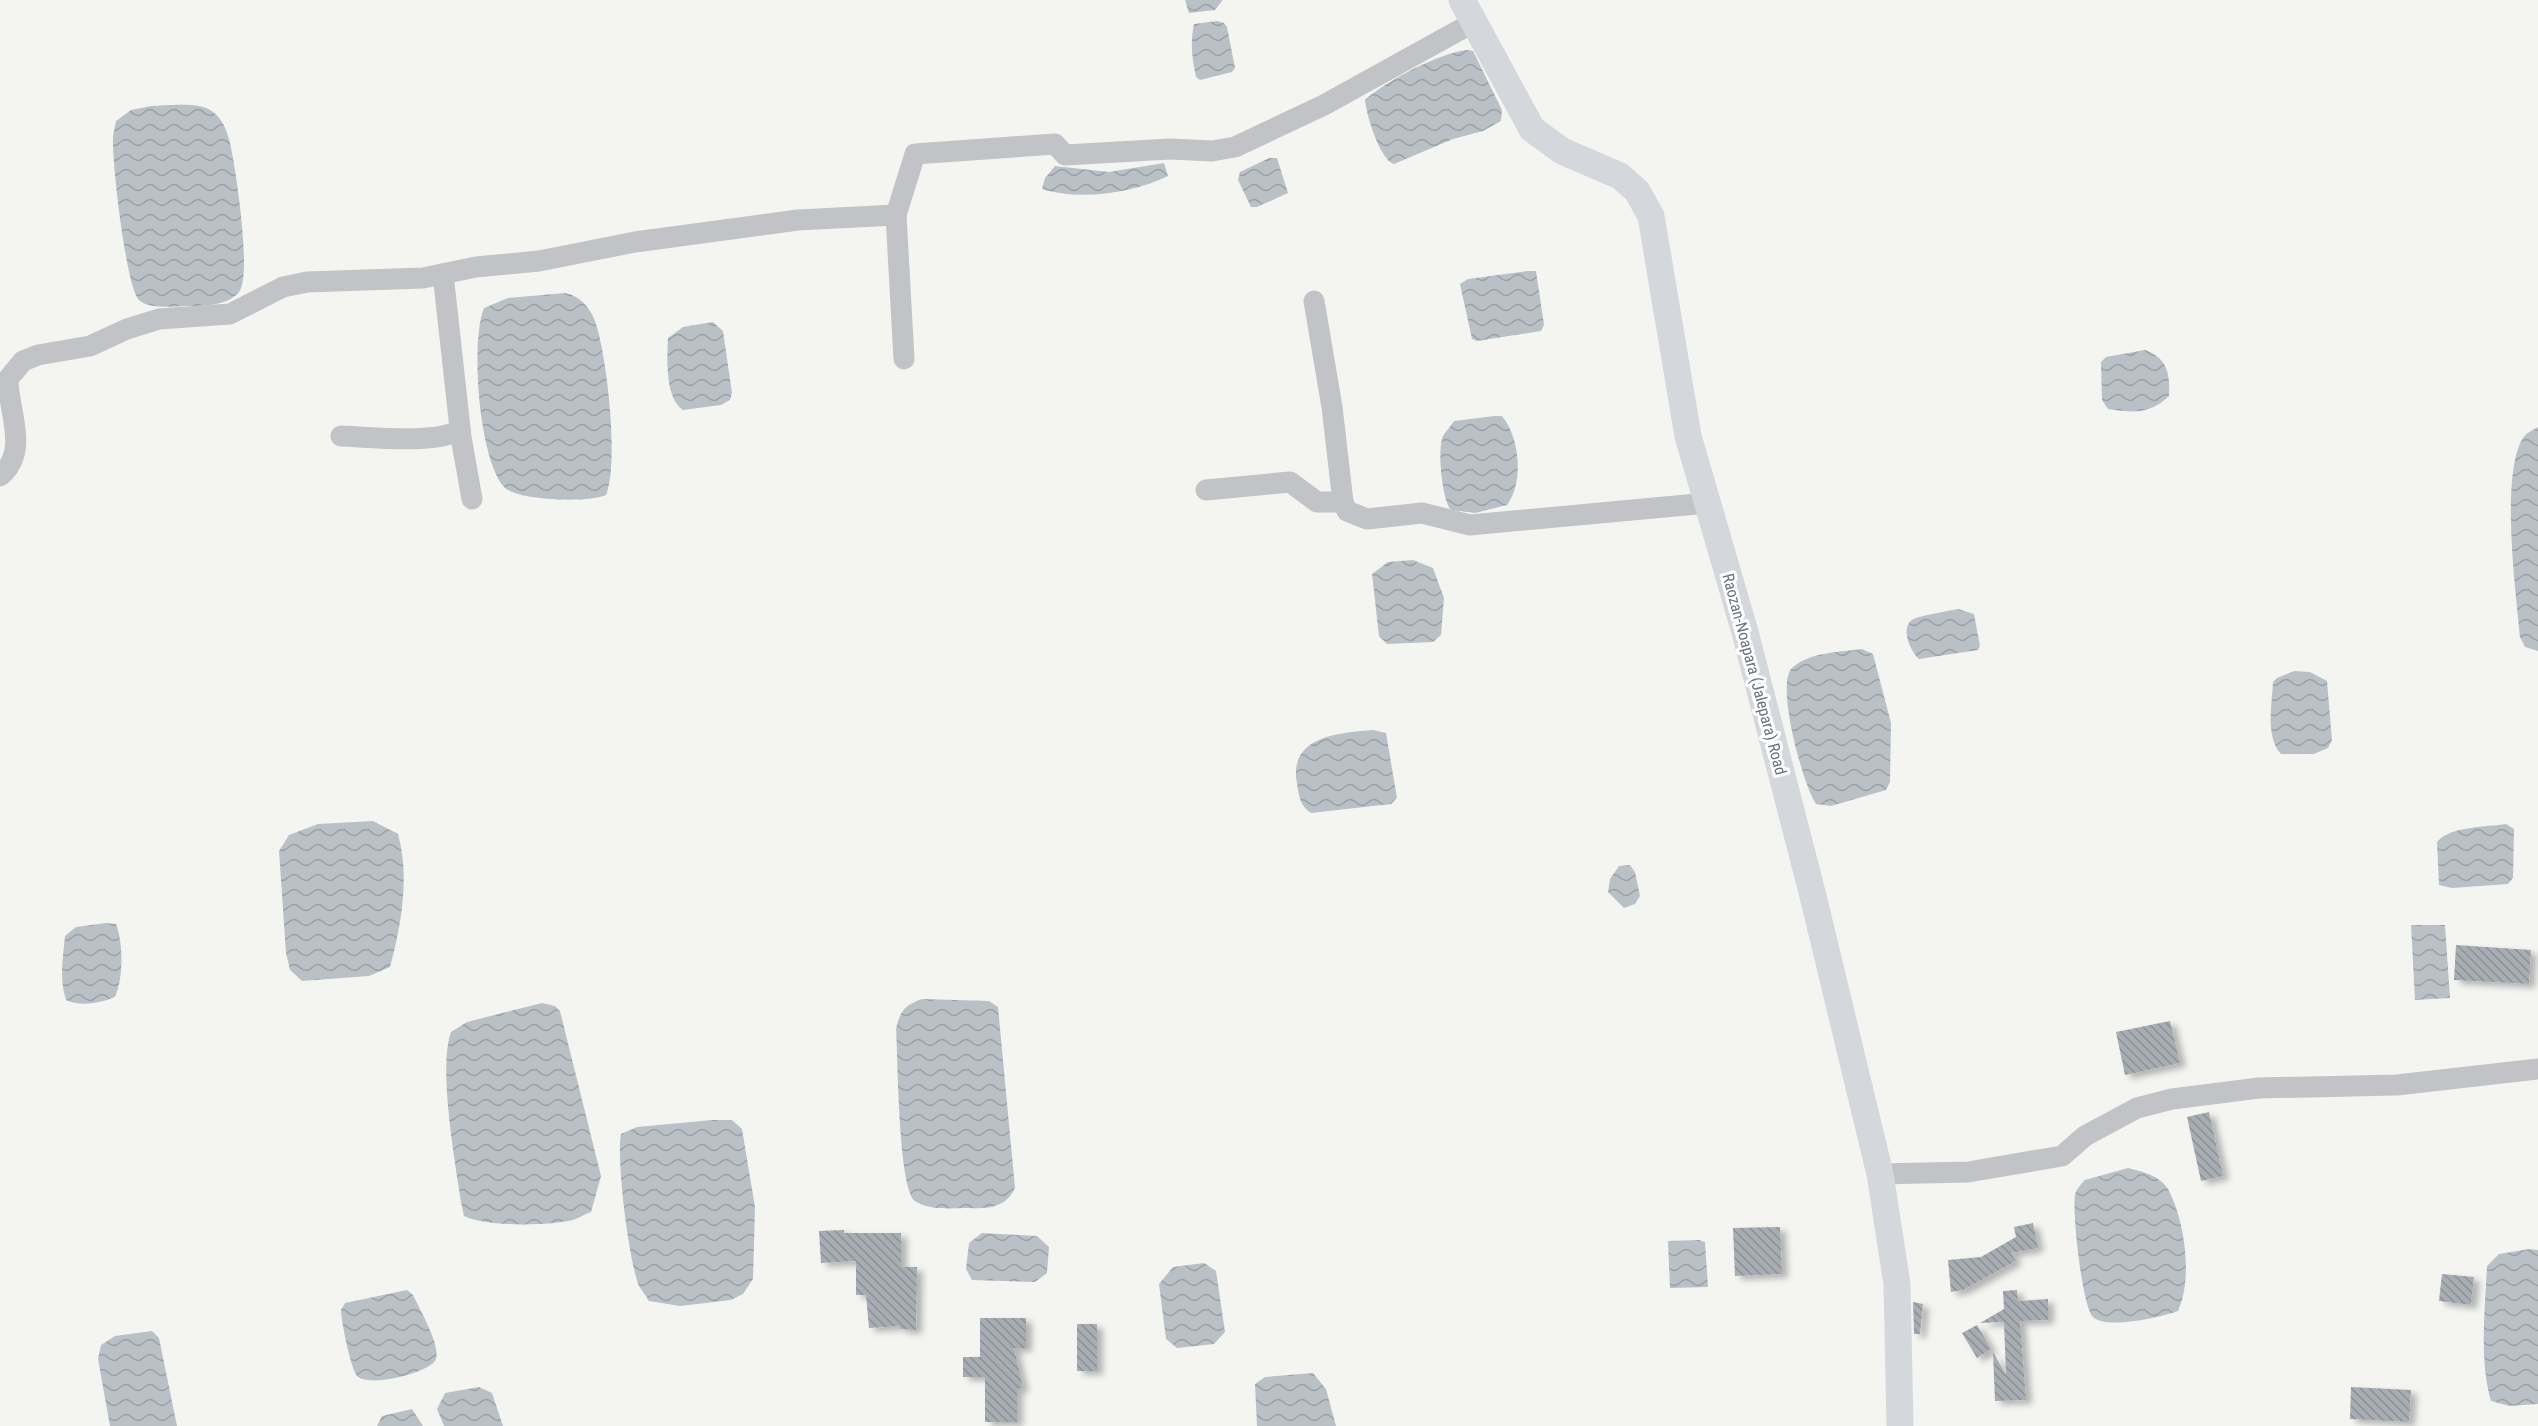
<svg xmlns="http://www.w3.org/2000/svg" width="2538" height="1426" font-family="'Roboto Condensed',sans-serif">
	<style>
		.water { fill: url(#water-waves) }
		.building { fill: url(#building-back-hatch); filter: url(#shadow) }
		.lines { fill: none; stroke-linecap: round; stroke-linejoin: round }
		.minor { stroke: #c1c3c6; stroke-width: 21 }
		.major { stroke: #d4d7db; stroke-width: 27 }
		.labels { text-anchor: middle; stroke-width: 6; stroke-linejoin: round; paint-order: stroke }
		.street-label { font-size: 16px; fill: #67727f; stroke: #fff }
	</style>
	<defs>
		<pattern id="water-waves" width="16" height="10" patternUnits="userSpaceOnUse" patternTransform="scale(1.5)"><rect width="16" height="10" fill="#b9c1c6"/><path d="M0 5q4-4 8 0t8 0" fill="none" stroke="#9aa1a6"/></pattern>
		<pattern id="building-back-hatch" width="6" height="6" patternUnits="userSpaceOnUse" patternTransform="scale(1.5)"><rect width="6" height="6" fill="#a7adb3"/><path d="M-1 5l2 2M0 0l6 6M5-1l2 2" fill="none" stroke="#8c9197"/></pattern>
		<filter id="shadow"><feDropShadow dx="6" dy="4" stdDeviation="3" flood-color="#0004"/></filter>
	</defs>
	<rect width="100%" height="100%" fill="#f4f5f1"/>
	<!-- water -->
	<g class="water">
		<path d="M1185,0H1222V1L1215,10L1189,13Z"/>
		<path d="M1217,21L1224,23L1227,27L1235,68L1232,72L1200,80L1196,77C1192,59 1190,42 1194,24Z"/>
		<path d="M1467,50L1473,51L1502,110L1501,121L1483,131L1453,139L1394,164C1380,160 1366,114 1365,100C1386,81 1439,53 1467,50Z"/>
		<path d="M151,106C168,106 200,101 213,112C224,120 229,136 231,148C236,170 252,277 239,292C228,306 203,306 188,306C174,306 150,310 139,300C126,287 112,162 113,139C113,133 115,127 116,121L131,110Z"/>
		<path d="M1269,158H1277L1288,193L1257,207H1251L1238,180L1240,172Z"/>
		<path d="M1164,163L1168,176C1134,193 1079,201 1042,189L1045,178L1055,166L1109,172Z"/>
		<path d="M1527,271H1536L1544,325L1541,331L1477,341L1472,339L1460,284L1468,279Z"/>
		<path d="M565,293C581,296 591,309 596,324C607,358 619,463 606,495C589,503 517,501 504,487C479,460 470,342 484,308L508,298Z"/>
		<path d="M713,322L723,331L732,393L730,400L721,405L683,410C665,398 667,359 668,338L683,327Z"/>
		<path d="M2145,350C2168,358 2170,375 2169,396C2151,414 2133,413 2108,409L2102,400L2101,362L2106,357Z"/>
		<path d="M1494,416H1502C1520,438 1524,482 1507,505L1475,513L1451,510C1442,500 1437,450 1443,436C1446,431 1451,426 1454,421Z"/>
		<path d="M2538,427V651L2525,647L2520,637C2516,592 2500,475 2523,438C2526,433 2533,430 2538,427Z"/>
		<path d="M1413,560L1433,568L1444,598L1441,635L1433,642L1387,644L1379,636L1372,574L1388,562Z"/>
		<path d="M1958,609L1974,614L1980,646L1978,650L1919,659C1910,651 1898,624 1916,618C1925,615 1948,611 1958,609Z"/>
		<path d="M1862,649L1873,654L1891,723L1890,782L1886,790L1831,806L1816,804C1803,785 1775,684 1792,668C1809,652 1841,652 1862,649Z"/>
		<path d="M2294,671L2310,672L2327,681L2332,740L2328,748L2314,754H2281C2265,736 2272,705 2273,682L2277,678Z"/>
		<path d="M1373,730L1386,733L1397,798L1391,804L1311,813C1300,806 1299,796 1297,784C1288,736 1338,733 1373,730Z"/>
		<path d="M373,821L398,834C410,877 401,926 390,967L369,976L302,981L290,970L286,953L279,851L289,835L318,824Z"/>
		<path d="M2506,824L2514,829L2513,878L2508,884L2452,888L2439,885L2437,842C2450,826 2487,827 2506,824Z"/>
		<path d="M1630,865L1635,872L1640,896L1635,904L1624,908L1608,892L1610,879L1619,866Z"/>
		<path d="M106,923L116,924C123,943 124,977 115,997C101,1003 80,1007 66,1000C59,979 63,957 65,936L76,927Z"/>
		<path d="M2411,925H2445L2450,998L2415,1000Z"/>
		<path d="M922,999L989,1001L998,1007L1015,1188C1006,1207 990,1209 969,1208C953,1208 929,1211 915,1201C898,1189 898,1056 896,1029C900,1011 905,1005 922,999Z"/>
		<path d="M542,1003L555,1006L560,1011L601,1176L591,1212C585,1214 579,1218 573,1220C549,1226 486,1227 464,1216L461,1202C455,1161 438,1068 451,1032L467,1022Z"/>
		<path d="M712,1120H732L742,1129L755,1207L753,1279L743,1294L731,1300L680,1306L649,1301C646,1296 642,1291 639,1286C629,1262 616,1159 621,1134L637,1127Z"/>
		<path d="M2128,1168C2143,1172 2159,1175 2168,1189C2185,1221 2193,1278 2178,1311C2162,1317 2106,1330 2093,1317C2082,1306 2072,1212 2075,1195C2076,1190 2081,1184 2085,1180Z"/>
		<path d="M982,1233L1037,1236L1049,1247L1047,1273L1035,1282L972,1280L966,1269L969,1243Z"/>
		<path d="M1699,1240L1705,1242L1708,1287L1670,1288L1668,1241Z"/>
		<path d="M2529,1249L2538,1250V1404L2509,1406L2491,1401C2479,1359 2485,1310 2487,1266L2499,1254Z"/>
		<path d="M1204,1263L1216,1271L1225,1332L1214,1344L1177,1348L1166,1339L1159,1284L1173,1267Z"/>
		<path d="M407,1290L413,1295C419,1308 441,1346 436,1359C431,1373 368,1388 357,1376C351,1369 341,1321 341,1310L345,1303Z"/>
		<path d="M152,1331L159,1338L177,1426H110L98,1359L101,1345L115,1336Z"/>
		<path d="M1313,1373L1326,1389L1336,1426H1257L1255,1384L1265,1377Z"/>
		<path d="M479,1387L492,1393L503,1426H444L437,1409L445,1393Z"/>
		<path d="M412,1409L423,1426H377L382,1416Z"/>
	</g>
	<!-- building -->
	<g class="building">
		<path d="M2456,945L2531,950L2529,984L2454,980Z"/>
		<path d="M2170,1021L2180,1063L2125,1075L2116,1032Z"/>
		<path d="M2209,1112L2223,1176L2201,1181L2187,1117Z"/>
		<path d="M2033,1223L2038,1248L2011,1253L2016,1261L1963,1290L1951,1292L1948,1260L1981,1257L2016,1237L2014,1227Z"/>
		<path d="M1780,1227L1782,1274L1735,1276L1733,1228Z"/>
		<path d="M844,1230V1233H901V1267H917L916,1330L900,1329V1326L869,1328L866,1295H856V1261L821,1263L819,1231Z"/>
		<path d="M2442,1274L2474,1277L2471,1305L2439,1301Z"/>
		<path d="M2017,1290L2018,1301L2048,1299V1320L2020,1321L2026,1400L1995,1401L1993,1352L2006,1375L2004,1322L1980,1323L2004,1309L2003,1291Z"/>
		<path d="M1913,1302L1923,1304L1920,1334H1914Z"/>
		<path d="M980,1318H1026V1348H1014L1023,1388L1017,1389V1422H985V1377H963V1357H980Z"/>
		<rect x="1077" y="1324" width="20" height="47"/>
		<path d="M1977,1325L1991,1349L1977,1358L1962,1333Z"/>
		<path d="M2351,1387L2411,1390L2409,1422L2350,1419Z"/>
	</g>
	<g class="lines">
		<!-- minor -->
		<g class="minor">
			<path d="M896,215L904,359"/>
			<path d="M443,274L461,437L472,499"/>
			<path d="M1314,301L1332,407L1343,502L1347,511L1367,519L1422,513L1470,525L1708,503"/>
			<path d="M341,436C369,437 440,445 460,429"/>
			<path d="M0,476C30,451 8,412 8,379L23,361L38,355L90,346L127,329L159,319L230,314L283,287L307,282L423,278L476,267L539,261L635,242L798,220L896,215L915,154L1055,144L1065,155L1170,149L1212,151L1235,147L1324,105L1474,22"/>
			<path d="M1206,490L1290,482L1317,502H1343"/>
			<path d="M1880,1174L1968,1172L2062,1156L2085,1136L2137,1108L2172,1099L2259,1088L2397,1085L2538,1069"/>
		</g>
		<!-- major -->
		<path class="major" d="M1462,0L1532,129L1562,151L1620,176L1637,191L1651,216L1688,436L1745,632L1813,896L1880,1174L1897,1284L1900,1426"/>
	</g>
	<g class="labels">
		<!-- street labels -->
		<g class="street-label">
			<text transform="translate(1755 674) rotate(75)" y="6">Raozan-Noapara (Jalepara) Road</text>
		</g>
	</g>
</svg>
